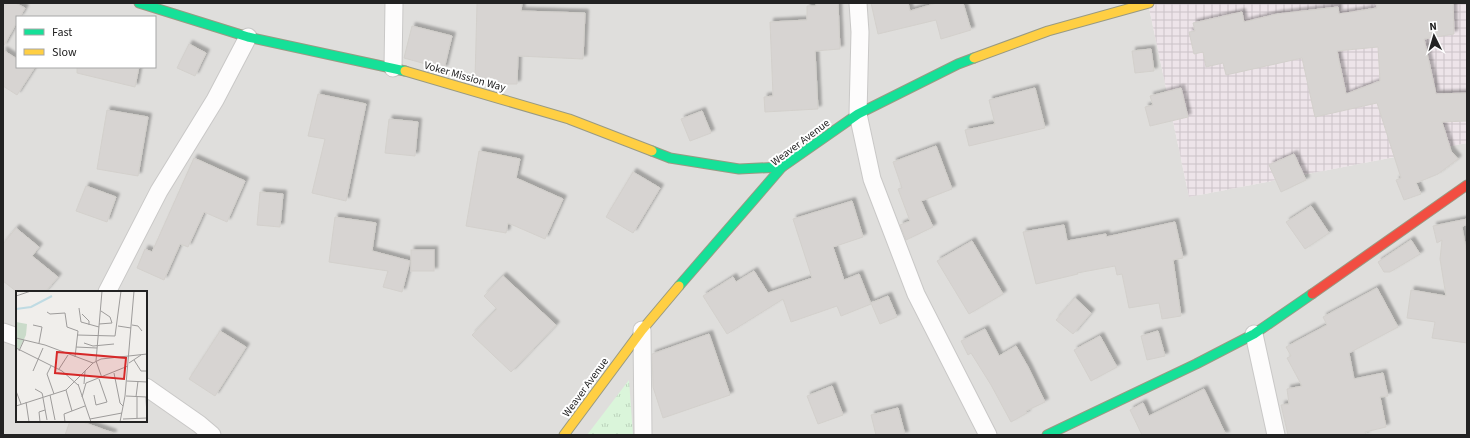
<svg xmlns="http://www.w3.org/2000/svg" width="1470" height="438" font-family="'Source Sans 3',sans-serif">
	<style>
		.residential { fill: #dfdedc; fill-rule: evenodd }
		.industrial { fill: url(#industrial-grid) }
		.park { fill: url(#park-tufts) }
		.building { fill: #d7d4d2; stroke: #d3d0cc; fill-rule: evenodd; filter: url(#shadow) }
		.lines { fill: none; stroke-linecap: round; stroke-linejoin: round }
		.street-casing { stroke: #c9c8c7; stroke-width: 19 }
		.fast-casing { stroke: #999a82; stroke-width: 11 }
		.slow-casing { stroke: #999a82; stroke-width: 11 }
		.jam-casing { stroke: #999a82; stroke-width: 11 }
		.street { stroke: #fdfcfc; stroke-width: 17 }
		.fast { stroke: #16e098; stroke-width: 9 }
		.slow { stroke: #ffcf43; stroke-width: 9 }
		.jam { stroke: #f24e42; stroke-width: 9 }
		.labels { text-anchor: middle; stroke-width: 4; stroke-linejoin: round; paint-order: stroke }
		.street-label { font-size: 11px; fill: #222; stroke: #fff }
		.inset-river { fill: none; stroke: #bfdbe3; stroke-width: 2 }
		.inset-road { fill: none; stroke: #9e9c9b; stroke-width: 1 }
		.view { fill: #d62828; fill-opacity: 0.15; stroke: #d62828; stroke-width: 2 }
		.inset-edge { fill: none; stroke: #222; stroke-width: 2 }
	</style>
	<defs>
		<pattern id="industrial-grid" width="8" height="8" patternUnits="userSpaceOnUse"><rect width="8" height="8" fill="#ede4e9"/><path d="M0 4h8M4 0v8" fill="none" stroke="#cbc3c8"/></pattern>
		<pattern id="park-tufts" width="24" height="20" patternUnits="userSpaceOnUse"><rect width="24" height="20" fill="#daf5da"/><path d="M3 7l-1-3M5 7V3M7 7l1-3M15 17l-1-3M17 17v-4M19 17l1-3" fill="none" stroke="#bbd2bb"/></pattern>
		<filter id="shadow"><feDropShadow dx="3.5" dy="-3.5" stdDeviation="1" flood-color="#0004"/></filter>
	</defs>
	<rect width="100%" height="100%" fill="#f0eeeb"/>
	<!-- residential -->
	<path class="residential" d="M3,3H1148L1189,197L1467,143V435H3ZM17,17H155V67H17ZM17,292H146V421H17Z"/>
	<!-- industrial -->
	<path class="industrial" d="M1148,3H1467V143L1189,197Z"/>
	<!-- park -->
	<path class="park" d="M629,380L633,435H587Z"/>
	<!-- building -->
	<g class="building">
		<path d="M3,3H15L25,8L20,17H17V22L3,47Z"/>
		<path d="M477,3H522L521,11L585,13L583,59L518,56L517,84H496L475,78Z"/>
		<path d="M816,3H838L840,49L815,51L818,109L765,112L764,97L773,96L770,22L807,20V6H816Z"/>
		<path d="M871,3H908L910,11L937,3H963L971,30L941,39L936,20L878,34Z"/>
		<path d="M1376,3H1453L1454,34L1424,39L1436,94L1467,93V121L1442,122L1451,151L1458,159L1438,174L1416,183L1421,194L1404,200L1396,180L1401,178L1377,103L1315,117L1302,58L1226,75L1223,63L1206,67L1203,52L1194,54L1189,32L1195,31L1193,23L1242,12L1244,22L1277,14L1338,7L1339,14L1377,8ZM1378,47L1380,81L1346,94L1337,51Z"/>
		<path d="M412,26L452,36L444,69L404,58Z"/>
		<path d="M189,44L206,53L195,76L177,68Z"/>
		<path d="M1151,49L1154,71L1135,73L1132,51Z"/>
		<path d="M3,50L17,59V67H35L17,95L3,86Z"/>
		<path d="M77,67H139L135,87L77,73Z"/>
		<path d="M1035,88L1045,128L969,146L965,130L995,124L989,100Z"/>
		<path d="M1181,88L1188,117L1150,126L1145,107L1153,105L1150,96Z"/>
		<path d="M318,94L366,104L346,201L312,193L325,139L308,136Z"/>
		<path d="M107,110L148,117L138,176L97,169Z"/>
		<path d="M702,111L711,133L690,141L681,119Z"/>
		<path d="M389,119L418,122L415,156L385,153Z"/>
		<path d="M936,146L952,189L921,201L933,227L906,240L900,225L910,221L898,189L902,188L893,162Z"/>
		<path d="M479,151L520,159L516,178L563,199L545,239L508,223L506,233L466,226Z"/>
		<path d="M1294,154L1306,180L1281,192L1269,165Z"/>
		<path d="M194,158L245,181L227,222L204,212L188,247L180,244L164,280L137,268L145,249L152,252Z"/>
		<path d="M633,172L660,188L633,233L606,217Z"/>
		<path d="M86,186L116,197L107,222L76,211Z"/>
		<path d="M260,192L283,194L280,227L257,225Z"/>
		<path d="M852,201L863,237L833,247L844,280L859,274L871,304L841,316L837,306L791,322L783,299L727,334L703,296L733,277L736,282L754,271L768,293L812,278L793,219Z"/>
		<path d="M1311,206L1329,233L1305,249L1286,222Z"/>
		<path d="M335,217L376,223L372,251L410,261L402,292L383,287L388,271L329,262Z"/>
		<path d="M1467,219V224L1462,227L1467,255V343L1432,338L1435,322L1407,318L1411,290L1446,296L1440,259L1442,240L1437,243L1433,226Z"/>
		<path d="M1175,222L1183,258L1173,260L1181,316L1162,319L1159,303L1129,308L1122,274L1117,275L1115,266L1077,273L1078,274L1036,284L1023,232L1064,225L1067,241L1106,234V237Z"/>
		<path d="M16,228L39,247L32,256L58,277L45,292H17L3,281V244Z"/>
		<path d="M1411,240L1420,254L1390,272H1384L1378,262Z"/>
		<path d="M972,241L1003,294L969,314L937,261Z"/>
		<rect x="411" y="250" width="23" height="21"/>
		<path d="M503,276L556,325L511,372L472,335L497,309L484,296Z"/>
		<path d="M1377,288L1398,327L1349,353L1354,379L1383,373L1388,396L1380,397L1386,427L1365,432L1366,435H1288L1281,405L1289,404L1287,389L1302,386L1287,358L1291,356L1286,347L1327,325L1323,317Z"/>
		<path d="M888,296L897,317L880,324L871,303Z"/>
		<path d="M1075,298L1091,313L1073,334L1056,320Z"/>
		<path d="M985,329L999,356L1016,346L1028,367L1045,402L1026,411L1027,413L1011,422L991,385L971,353L968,355L961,341Z"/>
		<path d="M220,331L246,347L215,396L189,379Z"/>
		<path d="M1158,331L1165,356L1147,360L1141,336Z"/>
		<path d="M709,334L730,395L663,418L653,387L652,354Z"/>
		<path d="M1100,336L1117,367L1091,381L1074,350Z"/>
		<path d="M832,386L843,415L818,424L807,396Z"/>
		<path d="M1204,389L1226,435H1142L1130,410L1143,403L1149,416Z"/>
		<path d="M898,408L905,435H876L871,415Z"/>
		<path d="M70,421H80L113,433V435H65Z"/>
	</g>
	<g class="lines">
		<defs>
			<g id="street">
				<path d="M858,3L860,32L858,114L872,179L916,294L988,435"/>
				<path d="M393,68L394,3"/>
				<path d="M107,292L159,191L215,100L248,37"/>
				<path d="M642,330L643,435"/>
				<path d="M3,332L17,337"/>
				<path d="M1254,334L1276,435"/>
				<path d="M146,387L199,424L212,435"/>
			</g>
			<g id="fast">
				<path d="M139,3L248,37L405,71"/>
				<path d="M652,151L670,158L739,169L782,167"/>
				<path d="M679,286L782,167L858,114L958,64L974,58"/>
				<path d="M1047,435L1196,364L1254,334L1312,294"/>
			</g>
			<g id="slow">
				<path d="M974,58L1048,31L1149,3"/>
				<path d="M405,71L569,119L652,151"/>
				<path d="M564,435L642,330L679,286"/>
			</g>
			<path id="jam" d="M1312,294L1467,185"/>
		</defs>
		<!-- street casing -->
		<use href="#street" class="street-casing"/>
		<!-- fast casing -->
		<use href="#fast" class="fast-casing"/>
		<!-- slow casing -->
		<use href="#slow" class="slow-casing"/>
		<!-- jam casing -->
		<use href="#jam" class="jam-casing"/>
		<!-- street -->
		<use href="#street" class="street"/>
		<!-- fast -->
		<use href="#fast" class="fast"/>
		<!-- slow -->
		<use href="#slow" class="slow"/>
		<!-- jam -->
		<use href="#jam" class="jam"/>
	</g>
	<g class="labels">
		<!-- street labels -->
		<g class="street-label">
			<text transform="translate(465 76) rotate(16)" y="4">Voker Mission Way</text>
			<text transform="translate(800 142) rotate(-37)" y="4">Weaver Avenue</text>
			<text transform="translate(585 387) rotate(-54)" y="4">Weaver Avenue</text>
		</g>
	</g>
	<!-- overview -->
	<g transform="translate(16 291)">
		<rect width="131" height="131" fill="#f0eeeb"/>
		<path d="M0,31L11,33L10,44L3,59L0,57Z" fill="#cadbca"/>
		<path class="inset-river" d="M0,18L15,16L36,5"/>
		<path class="inset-road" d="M0,5L15,0M63,17L65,31L83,36M31,21L34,23L49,22L51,36L62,40L59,66M66,23L73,30V34M83,33L96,32L94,26L85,20M17,34L26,36L23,52M116,34L122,35L126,40M102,35L115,37M61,44L99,45L105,0M0,47L29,54L77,72M68,52L77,55L98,53M60,56L81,57M0,57L46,80L62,94M3,60L8,49M118,69L125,80H131M113,72L125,64M35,75L31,83L38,103M43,78L52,64M17,80L27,57M98,82L104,112L107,115M86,87L80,70L86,0M111,90L131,91M62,93L75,131M68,93L69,80M19,98L26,102L27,106M50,99L56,120M0,100L5,113M34,104L39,129M78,104L80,114L91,111L83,88M110,105L131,106M66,106L70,92L112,75M120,106L122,90M121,106V127M130,106L131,126M27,107L31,129M10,111L13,131M0,115L50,99L77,72L85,68L131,63M74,128L106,122M107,128L131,127M24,131L23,121L29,119M49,131L48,123L69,115M104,131L109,105L118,0"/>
		<path class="view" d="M41,61L110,67L108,88L39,82Z"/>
		<rect width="131" height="131" class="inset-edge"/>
	</g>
	<!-- border -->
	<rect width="1470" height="438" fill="none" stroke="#222222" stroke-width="8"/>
	<!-- legend -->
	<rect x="16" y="16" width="140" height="52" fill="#ffffff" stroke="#a7a7a7"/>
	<rect x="24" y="29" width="20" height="6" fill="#16e098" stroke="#a7a7a7"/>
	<text x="52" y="36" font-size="12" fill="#222222">Fast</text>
	<rect x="24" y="49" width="20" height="6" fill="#ffcf43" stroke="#a7a7a7"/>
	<text x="52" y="56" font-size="12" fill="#222222">Slow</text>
	<!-- north arrow -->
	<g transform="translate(1434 36) rotate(355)" stroke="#ffffff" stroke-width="3" paint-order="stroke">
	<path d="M0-3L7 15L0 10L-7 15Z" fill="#222222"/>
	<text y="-6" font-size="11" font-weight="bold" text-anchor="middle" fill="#222222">N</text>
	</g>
</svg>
